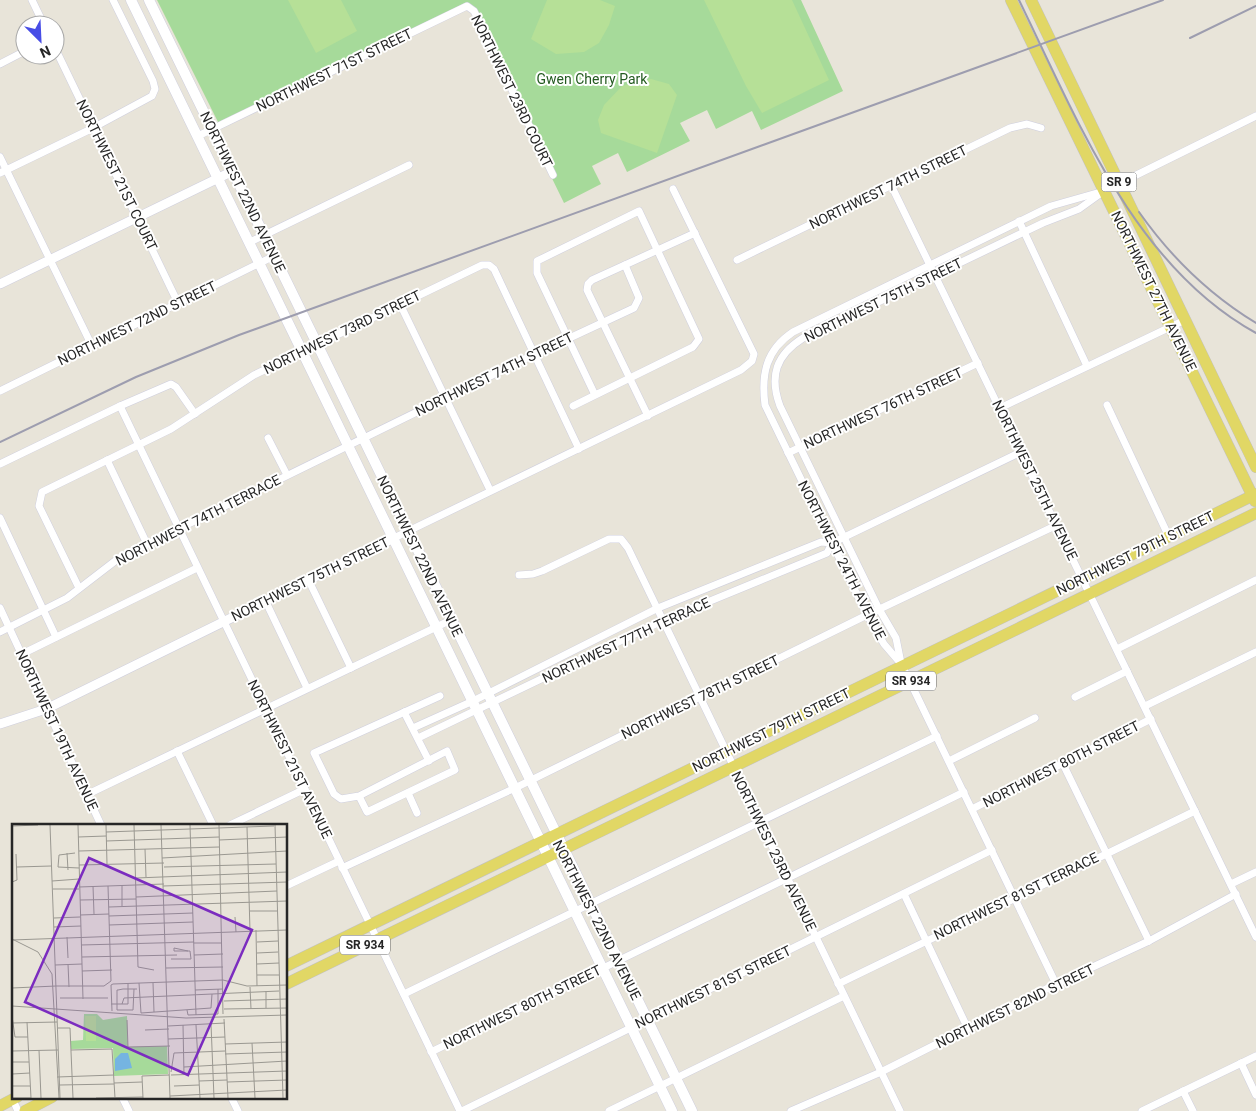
<svg xmlns="http://www.w3.org/2000/svg" width="1256" height="1111" font-family="Roboto,sans-serif">
	<style>
		.green { fill: #a6da9a }
		.pitch { fill: #b6e097 }
		.lines { fill: none; stroke-linecap: round; stroke-linejoin: round }
		.minor-casing { stroke: #cfcfde; stroke-width: 8 }
		.tertiary-casing { stroke: #cfcfde; stroke-width: 10 }
		.secondary-casing { stroke: #cfcfde; stroke-width: 11 }
		.primary-casing { stroke: #c2c2c2; stroke-width: 12 }
		.minor { stroke: #fff; stroke-width: 7 }
		.tertiary { stroke: #fff; stroke-width: 9 }
		.secondary { stroke: #fff; stroke-width: 10 }
		.primary { stroke: #e1d765; stroke-width: 11 }
		.rail { stroke: #9d9daf; stroke-width: 2 }
		.labels { text-anchor: middle; stroke-width: 4; stroke-linejoin: round; paint-order: stroke }
		.shield { fill: #fff; stroke: #676767; stroke-width: 1 }
		.shield-label { font-size: 12px; font-weight: bold; fill: #262626 }
		.street-label { font-size: 14px; fill: #262626; stroke: #fff }
		.park-label { font-size: 14px; fill: #235a20; stroke: #fff }
		.inset-road { fill: none; stroke: #9a9891; stroke-width: 1 }
		.view { fill: #7b2cbf; fill-opacity: 0.15; stroke: #7b2cbf; stroke-width: 2.5 }
		.inset-edge { fill: none; stroke: #262626; stroke-width: 2.5 }
	</style>
	<rect width="100%" height="100%" fill="#e8e4d9"/>
	<!-- green -->
	<path class="green" d="M157,0H801L843,91L761,130L752,111L716,129L707,110L680,123L690,141L627,172L618,153L592,166L601,184L564,203L467,4L220,126Z"/>
	<!-- pitch -->
	<g class="pitch">
		<path d="M288,0H341L357,31L316,53Z"/>
		<path d="M547,0H600L615,6L609,25L599,43L584,52L556,54L531,39Z"/>
		<path d="M704,0H792L829,80L762,113L746,86Z"/>
		<path d="M651,79L669,84L677,95L657,153L601,133L598,120L604,105L622,86Z"/>
	</g>
	<g class="lines">
		<defs>
			<g id="minor">
				<path d="M32,0L44,25"/>
				<path d="M55,48L178,303"/>
				<path d="M0,64L25,51"/>
				<path d="M198,136L467,6L474,11L553,175"/>
				<path d="M0,157L92,346"/>
				<path d="M0,173L89,130L152,96L155,89L153,81L113,0"/>
				<path d="M891,185L1256,937"/>
				<path d="M1019,221L1087,366"/>
				<path d="M250,242L409,165"/>
				<path d="M737,260L1010,128L1027,124L1041,128"/>
				<path d="M400,304L490,490"/>
				<path d="M0,391L274,256"/>
				<path d="M1107,405L1169,537"/>
				<path d="M120,406L460,1111"/>
				<path d="M573,406L693,347L699,339L639,211L537,261V273L595,395"/>
				<path d="M1000,408L1185,320"/>
				<path d="M648,416L587,290L588,284L592,280L695,233"/>
				<path d="M268,438L287,475"/>
				<path d="M788,453L978,363"/>
				<path d="M107,460L147,544"/>
				<path d="M0,464L120,406L171,384L176,387L195,414"/>
				<path d="M0,518L56,637"/>
				<path d="M394,538L741,370L752,361L754,354L673,189"/>
				<path d="M519,575L533,574L542,571L609,539H621L628,548L900,1111"/>
				<path d="M308,579L351,668"/>
				<path d="M79,588L39,506L42,492L171,429L254,375L482,265H489L494,269L579,449"/>
				<path d="M265,600L307,688"/>
				<path d="M0,608L101,825"/>
				<path d="M0,632L67,598L119,558L533,355L634,308L639,298L625,265"/>
				<path d="M1117,649L1256,580"/>
				<path d="M22,654L197,568"/>
				<path d="M901,663L896,638L879,609L780,406C769,376 776,355 803,338L1043,223L1079,209L1104,191L1256,116"/>
				<path d="M1075,697L1127,671"/>
				<path d="M1145,706L1256,652"/>
				<path d="M404,712L429,761"/>
				<path d="M413,728L473,701L658,608L821,542L832,543L1021,452"/>
				<path d="M418,738L664,620L827,553L832,543"/>
				<path d="M177,751L213,825"/>
				<path d="M949,761L1035,718"/>
				<path d="M1063,764L1149,941"/>
				<path d="M408,793L417,813"/>
				<path d="M86,795L451,620"/>
				<path d="M359,796L367,812L455,770L447,751L359,796L341,799L334,794L314,753L440,696"/>
				<path d="M972,809L1151,719"/>
				<path d="M230,825L305,789"/>
				<path d="M342,868L515,788L867,615L1057,525"/>
				<path d="M1231,884L1256,872"/>
				<path d="M286,886L339,861"/>
				<path d="M904,894L968,1029"/>
				<path d="M838,984L1195,811"/>
				<path d="M1056,984L902,665L884,644L867,615L765,405C761,374 766,350 793,332L1051,206L1104,191"/>
				<path d="M404,994L937,736"/>
				<path d="M431,1052L964,792"/>
				<path d="M1241,1063L1256,1095"/>
				<path d="M1183,1091L1193,1111"/>
				<path d="M122,1097L129,1111"/>
				<path d="M231,1097L238,1111"/>
				<path d="M13,1100L18,1111"/>
				<path d="M462,1111L992,850"/>
				<path d="M609,1111L844,996"/>
				<path d="M791,1111L881,1072L1056,984L1149,941L1236,894"/>
				<path d="M1142,1111L1256,1056"/>
			</g>
			<g id="tertiary">
				<path d="M0,284L233,171"/>
				<path d="M0,724L46,709L394,538"/>
			</g>
			<g id="secondary">
				<path d="M131,0L672,1111"/>
				<path d="M149,0L692,1111"/>
			</g>
			<g id="primary">
				<path d="M1011,0L1255,501"/>
				<path d="M1031,0L1256,467"/>
				<path d="M286,966L1256,494"/>
				<path d="M286,984L1256,513"/>
				<path d="M0,1106L17,1097"/>
				<path d="M25,1111L52,1097"/>
			</g>
		</defs>
		<!-- minor casing -->
		<use href="#minor" class="minor-casing"/>
		<!-- tertiary casing -->
		<use href="#tertiary" class="tertiary-casing"/>
		<!-- secondary casing -->
		<use href="#secondary" class="secondary-casing"/>
		<!-- primary casing -->
		<use href="#primary" class="primary-casing"/>
		<!-- minor -->
		<use href="#minor" class="minor"/>
		<!-- tertiary -->
		<use href="#tertiary" class="tertiary"/>
		<!-- secondary -->
		<use href="#secondary" class="secondary"/>
		<!-- primary -->
		<use href="#primary" class="primary"/>
		<!-- rail -->
		<g class="rail">
			<path d="M1019,0C1077,119 1134,266 1256,333"/>
			<path d="M1190,38L1256,6"/>
			<path d="M1139,212C1170,256 1210,295 1256,323"/>
			<path d="M0,442L136,377L239,335L1163,0"/>
		</g>
	</g>
	<g class="labels">
		<!-- shield labels -->
		<g class="shield">
			<rect x="1101.5" y="172.5" width="35" height="19" rx="4"/>
			<rect x="886" y="671.5" width="50" height="19" rx="4"/>
			<rect x="340" y="935.5" width="50" height="19" rx="4"/>
		</g>
		<g class="shield-label">
			<text x="1119" y="186">SR 9</text>
			<text x="911" y="685">SR 934</text>
			<text x="365" y="949">SR 934</text>
		</g>
		<!-- street labels -->
		<g class="street-label">
			<text transform="translate(334 70) rotate(-26)" y="5">NORTHWEST 71ST STREET</text>
			<text transform="translate(512 91) rotate(64)" y="5">NORTHWEST 23RD COURT</text>
			<text transform="translate(117 175) rotate(64)" y="5">NORTHWEST 21ST COURT</text>
			<text transform="translate(888 187) rotate(-26)" y="5">NORTHWEST 74TH STREET</text>
			<text transform="translate(243 192) rotate(64)" y="5">NORTHWEST 22ND AVENUE</text>
			<text transform="translate(1154 291) rotate(64)" y="5">NORTHWEST 27TH AVENUE</text>
			<text transform="translate(883 300) rotate(-26)" y="5">NORTHWEST 75TH STREET</text>
			<text transform="translate(137 323) rotate(-26)" y="5">NORTHWEST 72ND STREET</text>
			<text transform="translate(342 332) rotate(-26)" y="5">NORTHWEST 73RD STREET</text>
			<text transform="translate(494 374) rotate(-26)" y="5">NORTHWEST 74TH STREET</text>
			<text transform="translate(883 408) rotate(-25)" y="5">NORTHWEST 76TH STREET</text>
			<text transform="translate(1035 480) rotate(64)" y="5">NORTHWEST 25TH AVENUE</text>
			<text transform="translate(198 520) rotate(-27)" y="5">NORTHWEST 74TH TERRACE</text>
			<text transform="translate(1135 553) rotate(-26)" y="5">NORTHWEST 79TH STREET</text>
			<text transform="translate(420 556) rotate(64)" y="5">NORTHWEST 22ND AVENUE</text>
			<text transform="translate(842 560) rotate(63)" y="5">NORTHWEST 24TH AVENUE</text>
			<text transform="translate(310 579) rotate(-26)" y="5">NORTHWEST 75TH STREET</text>
			<text transform="translate(626 640) rotate(-25)" y="5">NORTHWEST 77TH TERRACE</text>
			<text transform="translate(700 697) rotate(-26)" y="5">NORTHWEST 78TH STREET</text>
			<text transform="translate(57 730) rotate(65)" y="5">NORTHWEST 19TH AVENUE</text>
			<text transform="translate(771 730) rotate(-26)" y="5">NORTHWEST 79TH STREET</text>
			<text transform="translate(290 759) rotate(64)" y="5">NORTHWEST 21ST AVENUE</text>
			<text transform="translate(1061 764) rotate(-27)" y="5">NORTHWEST 80TH STREET</text>
			<text transform="translate(774 851) rotate(64)" y="5">NORTHWEST 23RD AVENUE</text>
			<text transform="translate(1016 896) rotate(-26)" y="5">NORTHWEST 81ST TERRACE</text>
			<text transform="translate(597 920) rotate(63)" y="5">NORTHWEST 22ND AVENUE</text>
			<text transform="translate(713 987) rotate(-26)" y="5">NORTHWEST 81ST STREET</text>
			<text transform="translate(1015 1006) rotate(-26)" y="5">NORTHWEST 82ND STREET</text>
			<text transform="translate(522 1007) rotate(-26)" y="5">NORTHWEST 80TH STREET</text>
		</g>
		<!-- park labels -->
		<g class="park-label">
			<text x="592" y="84">Gwen Cherry Park</text>
		</g>
	</g>
	<!-- overview -->
	<g transform="translate(12 824)">
		<rect width="275" height="275" fill="#e8e4d9"/>
		<path d="M72,190H85L91,196L115,192L116,223L155,222L156,250L102,252L101,224L59,225V217L71,216Z" fill="#a6da9a"/>
		<path d="M73,192H84V217H74Z" fill="#b6e097"/>
		<path d="M109,229H116L120,244L103,247V235Z" fill="#75b4e1"/>
		<path class="inset-road" d="M38,1L48,274M66,1L71,175M94,1L95,40M122,1L126,143L142,146M149,1L158,274M178,1L184,191M207,1L211,190M263,1L271,274M0,2L26,1M235,3L238,107M94,8L262,2M66,13L94,12M207,16L275,13M94,17L207,13M133,25L134,53M67,27L207,23M55,29L56,46M63,29L47,31L46,43L67,44M150,34L275,27M67,41L152,39M5,43L39,42M152,43L264,40M124,54L275,48M40,57L67,55M0,58L5,56L4,30M110,61V82M81,62L82,90M151,62L275,58M67,63L152,60M41,65H67M124,73L265,67M68,76L124,75M97,83L275,77M238,87H265M68,91L97,90M97,92L181,89M223,93L224,108M42,94L68,93M97,101L181,98M42,103L69,102M244,106L245,162M55,113L56,134M0,115L26,128L40,150L47,274M0,116L275,106M245,118L266,117M182,119H210M69,121L182,118M245,129L266,128M182,131L211,130M70,133L165,131M159,135H179L178,127H162V124L176,127M56,140L57,163M245,140L267,139M43,141L70,140M154,144L211,143M70,147L100,146M245,151H267M127,159L129,189L199,184L200,170M141,159L142,188M44,162H92L99,157L96,62M238,163L239,185M0,164L44,162M122,165L121,186H105V166H106L111,165H125M183,166L211,165M254,167V184M48,174H96M212,177L275,175M99,180H116V159M110,180L112,174L267,167M0,182L174,194L275,191M212,185L275,184M175,186L176,191L206,190V165M100,187L99,161L101,160L211,156L235,162L275,161M0,192L3,213H16M212,195L216,274M115,196L116,223L158,222M15,198L19,274M0,199L45,198M199,200L202,274M171,201L172,251M184,201L188,274M156,202L213,199M46,204H58L61,274M133,206L157,205M156,215L213,213M240,219L243,274M213,220L275,218M27,226L29,274M59,226L100,225L103,274M0,227L46,226M213,230L275,228M0,238H17M172,243L275,237M159,248L162,229L213,227M0,250L18,249M159,251L275,247M45,253L102,251M187,257L215,256M215,258L275,256M102,259L130,258M48,261L102,260M0,262H18M162,262L187,261M158,272L275,266M0,274H19M84,274L131,273M131,274L130,252L157,251"/>
		<path class="view" d="M77,34L240,106L176,251L13,178Z"/>
		<rect width="275" height="275" class="inset-edge"/>
	</g>
	<!-- north arrow -->
	<g transform="translate(40 40) rotate(156)"><circle r="24" fill="#ffffff" stroke="#a8a8a8"/>
	<path d="M0-4L9 19L0 12L-9 19Z" fill="#484de6"/>
	<text y="-8" font-size="14" font-weight="bold" text-anchor="middle" fill="#262626">N</text>
	</g>
</svg>
